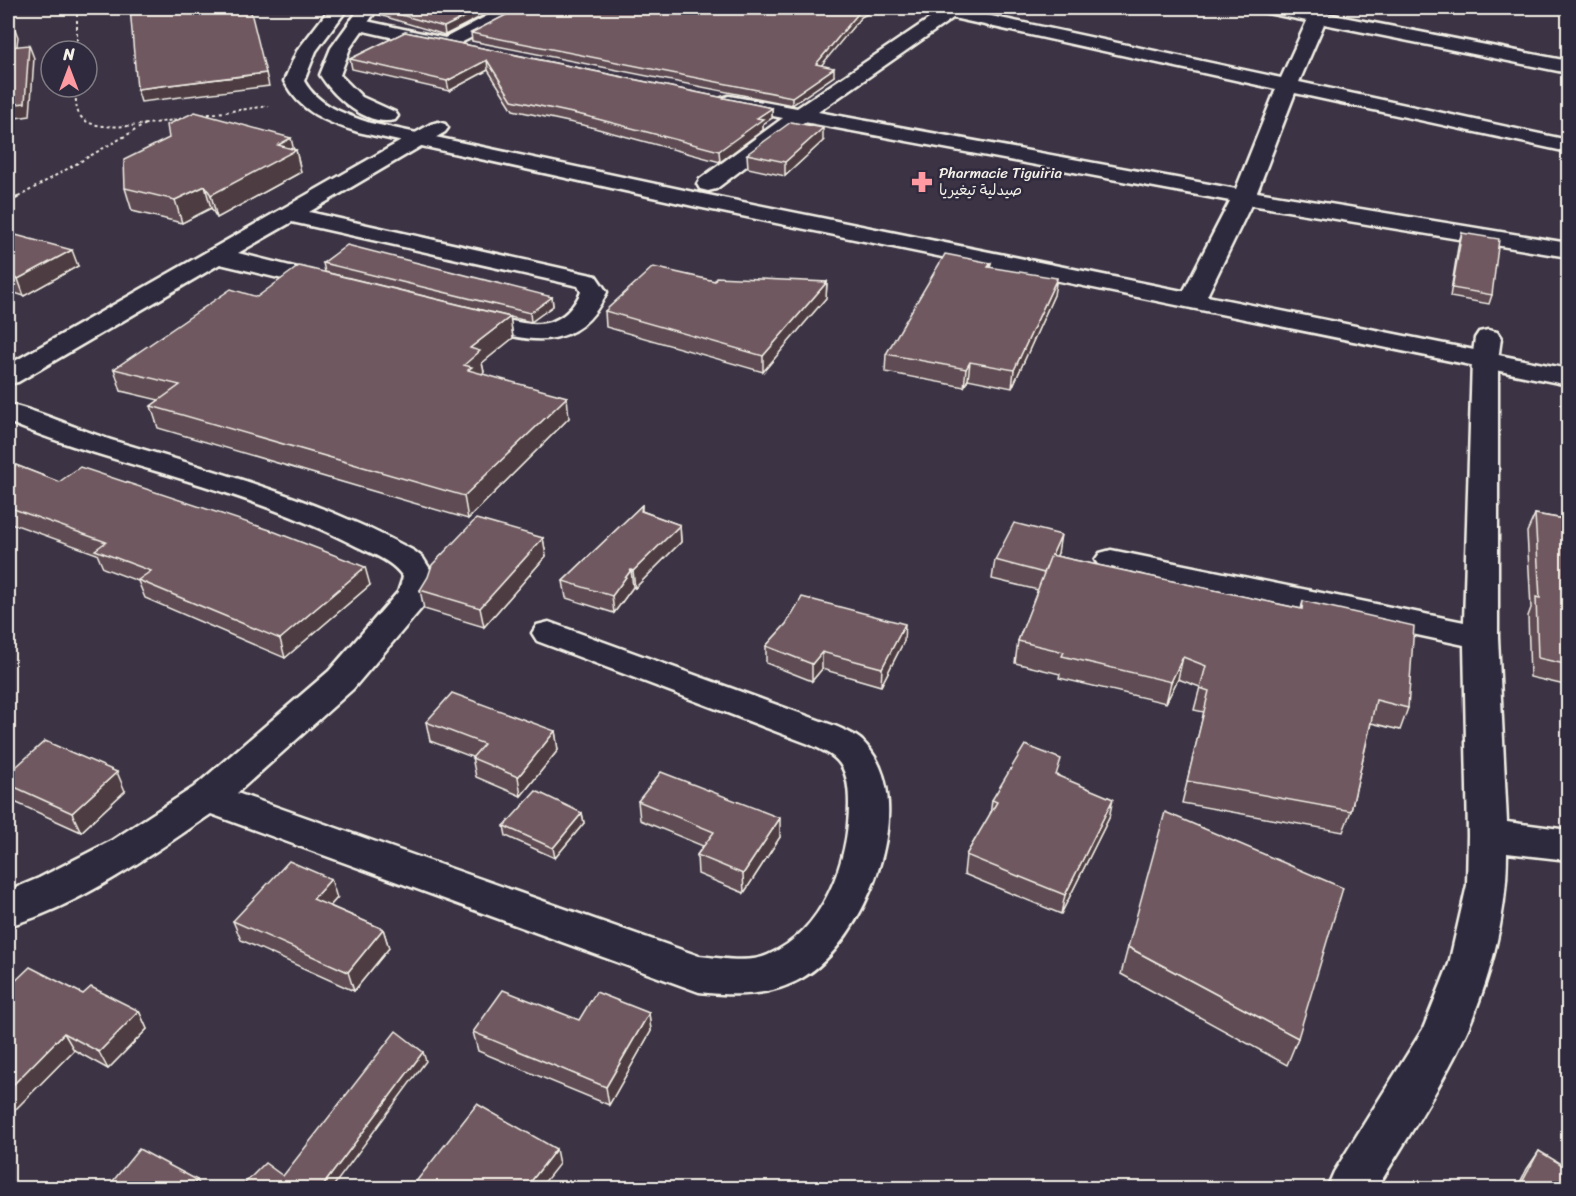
<svg xmlns="http://www.w3.org/2000/svg" width="1576" height="1196" font-family="Sriracha,'Playpen Sans Arabic',sans-serif">
	<style>
		.lines { fill: none; stroke-linecap: round; stroke-linejoin: round }
		.minor-casing { stroke: #f4f1e8; stroke-width: 5 }
		.primary-casing { stroke: #f4f1e8; stroke-width: 5 }
		.path-far1 { stroke: #f4f1e8; stroke-width: 2; stroke-dasharray: 3 3; stroke-linecap: butt }
		.path { stroke: #f4f1e8; stroke-width: 3; stroke-dasharray: 4 4; stroke-linecap: butt }
		.minor { fill: #2f2a3d; fill-rule: evenodd }
		.primary { fill: #2f2a3d; fill-rule: evenodd }
		.wall { fill: #5f4c53; stroke: #f4f1e8; stroke-width: 1.5 }
		.shaded-wall { fill: #4e3e43; stroke: #f4f1e8; stroke-width: 1.5 }
		.building { fill: #6f5860; stroke: #f4f1e8; stroke-width: 1.5 }
		.labels { text-anchor: middle; stroke-width: 5; stroke-linejoin: round; paint-order: stroke }
		.far-poi-label { font-size: 15px; fill: #f4f1e8; stroke: #2f2a3d; text-anchor: start }
	</style>
	<rect width="100%" height="100%" fill="#3c3344"/>
	<filter id="ink" filterUnits="userSpaceOnUse"><feTurbulence type="fractalNoise" baseFrequency=".0167" numOctaves="2"/><feDisplacementMap in="SourceGraphic" scale="12" xChannelSelector="R" yChannelSelector="G"/><feConvolveMatrix kernelMatrix="1 2 1 2 8 2 1 2 1" color-interpolation-filters="sRGB"/></filter>
	<g filter="url(#ink)">
		<g class="lines">
			<defs>
				<g id="minor">
					<path d="M502,8H524L521,12L447,50L351,28L348,24L351,20L357,19L445,38Z"/>
					<path d="M920,8H965L963,10L1281,78L1307,21L1262,12L1259,8H1293L1312,11L1313,8H1331L1328,14L1568,61V73L1324,24L1299,82L1568,140V152L1295,93L1257,192L1568,243V257L1251,205L1205,300L1201,305L1192,308L1183,305L1179,300L1230,201L804,122L716,189L708,191L700,189L697,184L700,179L783,118L722,106L719,102L722,98L729,96L797,108L935,15L923,12ZM953,18L1276,89L1236,189L818,112Z"/>
					<path d="M438,122L445,124L448,128L445,132L309,212L596,276L607,292C574,362 516,338 458,321L454,316L458,311L467,308C510,319 556,345 581,292L578,286L292,222L238,253L342,279L345,284L342,289L333,291L220,264L18,382L8,384V365L431,124Z"/>
					<path d="M1488,330L1497,332L1501,338L1498,360V637L1507,822L1568,830V860L1507,853C1507,920 1488,990 1458,1050C1434,1098 1404,1143 1377,1188H1327L1334,1172L1423,1029L1449,964L1467,885L1468,835L1464,645L1111,570L1100,567L1095,560L1100,553L1111,550L1464,622L1472,360L1475,338L1479,332Z"/>
					<path d="M8,404C42,412 77,429 111,440C215,471 318,499 414,551L423,558L435,577L430,595L426,603L353,689L237,793L699,956C720,958 748,964 768,955C824,931 849,860 849,804C849,791 848,775 840,764C833,754 820,749 809,744L537,641L532,633L537,625L549,622L835,726C846,731 858,735 866,745C921,805 864,943 802,978C769,997 735,996 699,992L211,814C151,855 78,907 8,926V891L39,878L111,841L194,787L329,671L398,592L403,577C394,562 373,554 358,547C302,518 242,497 182,479C124,461 64,446 8,422Z"/>
				</g>
				<g id="primary">
					<path d="M330,8H348L316,51L304,81C318,106 345,114 370,123L693,192L1568,369V385L693,206L358,132C326,122 300,112 284,81L297,51Z"/>
					<path d="M360,8H378L350,48L340,75L362,97L395,112L398,116L395,120C367,127 334,97 320,75L331,48Z"/>
				</g>
			</defs>
			<!-- minor casing -->
			<use href="#minor" class="minor-casing"/>
			<!-- primary casing -->
			<use href="#primary" class="primary-casing"/>
			<!-- path-far1 -->
			<g class="path-far1">
				<path d="M77,8V51"/>
				<path d="M76,87C76,97 74,111 83,119C101,135 163,121 186,118"/>
				<path d="M202,115L269,106"/>
				<path d="M18,197L146,124"/>
			</g>
			<!-- path -->
			<path class="path" d="M8,203L20,196"/>
			<!-- minor -->
			<use href="#minor" class="minor"/>
			<!-- primary -->
			<use href="#primary" class="primary"/>
		</g>
		<!-- wall -->
		<g class="wall">
			<path d="M375,8H498L445,35L376,14Z"/>
			<path d="M520,8H878L861,17L821,65L834,76L792,105L472,41L471,33Z"/>
			<path d="M405,32L772,108V118L763,124V130L720,162L587,126L513,110L488,70L449,91L352,69L350,59Z"/>
			<path d="M823,141L785,176L748,168L747,154Z"/>
			<path d="M293,149L296,150L301,172L217,218L211,208L182,223L132,211L125,188Z"/>
			<path d="M8,233L78,266L24,296L8,291Z"/>
			<path d="M1462,233L1492,295L1489,304L1450,297L1459,241Z"/>
			<path d="M323,263L552,297L553,306L531,322L325,272Z"/>
			<path d="M991,263L990,267L1054,295L1012,388L968,379L964,387L885,372L886,354Z"/>
			<path d="M715,281L827,282L826,298L763,372L606,327L605,311Z"/>
			<path d="M257,297L510,317L513,338L482,363L484,372L482,374L569,418L468,519L158,428L151,406L159,400L121,391L114,369Z"/>
			<path d="M8,462L59,482L370,585L285,658L145,598L138,581L103,568L97,554L11,523L8,525Z"/>
			<path d="M642,505V511L680,525L681,542L635,588L633,587L614,613L566,598L563,581Z"/>
			<path d="M1535,514L1569,520V686L1530,677L1528,616L1531,608L1527,532Z"/>
			<path d="M543,538L546,556L484,627L424,609L420,590Z"/>
			<path d="M1058,553L1056,556L1301,609L1303,601L1408,708L1400,730L1371,723L1351,811L1343,832L1182,803L1204,712L1194,710L1200,687L1178,679L1166,703L1059,678L1060,674L1015,663L1018,641L1038,590L992,579L995,560Z"/>
			<path d="M786,624L904,641L881,686L822,669L812,681L766,663V646Z"/>
			<path d="M426,722L555,731L558,750L521,796L476,777L472,757L430,741Z"/>
			<path d="M8,774L125,791L81,832L10,800L8,796Z"/>
			<path d="M1058,775L1109,818L1061,914L964,874L966,855L990,815L992,800Z"/>
			<path d="M638,801L780,837L744,893L698,874L697,855L703,846L640,820Z"/>
			<path d="M582,813L584,823L555,858L506,836L504,826Z"/>
			<path d="M337,898L330,906L383,929L389,948L354,991L241,940L233,921Z"/>
			<path d="M1128,947L1298,1038L1287,1065L1121,974Z"/>
			<path d="M8,988L83,994L139,1011L147,1029L108,1069L74,1050L8,1117Z"/>
			<path d="M649,1013L651,1031L609,1105L478,1051L473,1032Z"/>
			<path d="M1539,1151L1569,1188H1517L1527,1169Z"/>
		</g>
		<!-- shaded-wall -->
		<g class="shaded-wall">
			<path d="M483,8H498L445,35L444,27Z"/>
			<path d="M865,8H878L861,17L816,72V64L861,10Z"/>
			<path d="M13,24L18,37L15,60L10,47Z"/>
			<path d="M29,45L34,58L30,116L8,119V105Z"/>
			<path d="M487,60L488,70L449,91L447,81Z"/>
			<path d="M834,68V76L792,105V97Z"/>
			<path d="M266,73L269,86L141,102L137,89Z"/>
			<path d="M772,108V118L763,124V130L720,162L719,151L757,118Z"/>
			<path d="M823,128V141L785,176V162Z"/>
			<path d="M291,138L294,151L296,150L301,172L217,218L211,195L278,145Z"/>
			<path d="M205,186L211,208L182,223L175,200Z"/>
			<path d="M72,250L78,266L24,296L18,279Z"/>
			<path d="M1057,278L1054,295L1012,388L1014,370Z"/>
			<path d="M827,282L826,298L763,372V356Z"/>
			<path d="M552,297L553,306L531,322L530,313Z"/>
			<path d="M510,317L513,338L482,363L484,372L475,380L464,365L470,348Z"/>
			<path d="M970,362L968,379L964,387L966,369Z"/>
			<path d="M567,397L569,418L468,519L464,496Z"/>
			<path d="M8,514L11,523L8,525Z"/>
			<path d="M680,525L681,542L635,588L633,571Z"/>
			<path d="M1061,535L1058,553L1041,591L1044,573Z"/>
			<path d="M543,538L546,556L484,627L480,608Z"/>
			<path d="M365,567L370,585L285,658L280,639Z"/>
			<path d="M631,570L633,587L614,613L612,596Z"/>
			<path d="M905,624L904,641L881,686L882,668Z"/>
			<path d="M822,652V669L812,681V664Z"/>
			<path d="M1183,657L1178,679L1166,703L1171,682Z"/>
			<path d="M555,731L558,750L521,796L518,777Z"/>
			<path d="M117,772L125,791L81,832L72,813Z"/>
			<path d="M1113,799L1109,818L1061,914L1065,895Z"/>
			<path d="M582,813L584,823L555,858L553,848Z"/>
			<path d="M780,818V837L744,893L743,874Z"/>
			<path d="M331,879L337,898L319,918L313,899Z"/>
			<path d="M383,929L389,948L354,991L348,972Z"/>
			<path d="M139,1011L147,1029L108,1069L99,1052Z"/>
			<path d="M649,1013L651,1031L609,1105L606,1087Z"/>
			<path d="M64,1033L74,1050L8,1117V1090Z"/>
			<path d="M423,1052L426,1061L332,1188H321Z"/>
			<path d="M556,1149L559,1164L540,1188H526Z"/>
			<path d="M197,1180L201,1188H190Z"/>
		</g>
		<!-- building -->
		<g class="building">
			<path d="M130,8H250L266,73L137,89Z"/>
			<path d="M376,8H483L444,27Z"/>
			<path d="M520,8H865L861,10L816,64L834,68L792,97L471,33Z"/>
			<path d="M13,24L10,47L29,45L25,103L8,105V25Z"/>
			<path d="M405,32L772,108L757,118L763,119L719,151L586,116L512,100L487,60L447,81L350,59Z"/>
			<path d="M195,112L291,138L278,145L296,150L211,195L205,186L175,200L125,188L124,160L169,138L167,125Z"/>
			<path d="M791,122L823,128L785,162L747,154Z"/>
			<path d="M8,233L72,250L18,279L8,276Z"/>
			<path d="M1462,233L1499,239L1492,295L1452,288Z"/>
			<path d="M347,245L552,297L530,313L323,263Z"/>
			<path d="M945,254L991,263L988,267L1057,278L1014,370L970,362L966,369L886,354Z"/>
			<path d="M299,266L510,317L470,348L480,351L464,365L472,367L468,370L567,397L464,496L151,406L180,385L114,369L231,289L257,297Z"/>
			<path d="M653,267L715,281L716,277L827,282L763,356L605,311Z"/>
			<path d="M8,462L59,482L80,467L270,530L365,567L280,639L138,580L151,571L95,550L106,542L8,507Z"/>
			<path d="M642,505L641,511L680,525L633,571L631,570L612,596L563,581Z"/>
			<path d="M1535,514L1569,520V665L1538,658L1536,597L1540,598Z"/>
			<path d="M476,519L543,538L480,608L420,590L428,577L432,565Z"/>
			<path d="M1014,523L1061,535L1044,573L995,560Z"/>
			<path d="M1051,555L1302,609L1303,601L1414,626L1408,708L1376,700L1351,811L1187,781L1209,691L1200,688L1206,666L1183,657L1171,682L1062,656L1064,652L1018,641Z"/>
			<path d="M802,597L905,624L882,668L822,652L812,664L766,646L786,624Z"/>
			<path d="M452,693L555,731L518,777L472,758L484,744L426,722Z"/>
			<path d="M45,741L117,772L72,813L8,784V774Z"/>
			<path d="M1025,745L1061,759L1056,775L1113,799L1065,895L966,855L997,802L992,800Z"/>
			<path d="M661,772L780,818L743,874L697,855L714,832L638,801Z"/>
			<path d="M536,791L582,813L553,848L504,826Z"/>
			<path d="M1165,812L1343,888L1298,1038L1128,947Z"/>
			<path d="M289,861L331,879L313,899L383,929L348,972L233,921Z"/>
			<path d="M30,967L83,994L91,987L139,1011L99,1052L64,1033L8,1090V988Z"/>
			<path d="M503,990L579,1020L596,992L649,1013L606,1087L473,1032Z"/>
			<path d="M396,1031L423,1052L321,1188H240L265,1163L283,1176Z"/>
			<path d="M477,1104L556,1149L526,1188H411Z"/>
			<path d="M139,1149L197,1180L190,1188H115L118,1186L112,1182Z"/>
			<path d="M1539,1151L1569,1169V1188H1519Z"/>
		</g>
	</g>
	<!-- icons -->
	<defs>
		<symbol id="pharmacy-bare" viewBox="-9 -9 18 18"><path d="M-2-6h4v4h4v4h-4v4h-4v-4h-4v-4h4Z" fill="#ff9aa2" stroke="#2f2a3d" stroke-width="2.5" paint-order="stroke"/></symbol>
	</defs>
	<g fill-rule="evenodd">
		<use href="#pharmacy-bare" x="907" y="167" width="30" height="30"/>
	</g>
	<g class="labels">
		<!-- far-poi labels -->
		<g class="far-poi-label">
			<text x="939" y="178">Pharmacie Tiguiria<tspan x="939" dy="17">صيدلية تيغيريا</tspan></text>
		</g>
	</g>
	<!-- margin -->
	<rect width="1576" height="1196" fill="none" stroke="#2f2a3d" stroke-width="30"/>
	<rect x="15" y="15" width="1546" height="1166" fill="none" stroke="#f4f1e8" stroke-width="2" filter="url(#ink)"/>
	<!-- north arrow -->
	<g transform="translate(69 69)"><circle r="28" fill="#2f2a3d" stroke="#7e7a81" stroke-width="1.5"/>
	<path d="M0-4.5L10 22L0 15L-10 22Z" fill="#ff9aa2"/>
	<text y="-9" font-size="16" font-weight="bold" text-anchor="middle" fill="#f4f1e8">N</text>
	</g>
</svg>
